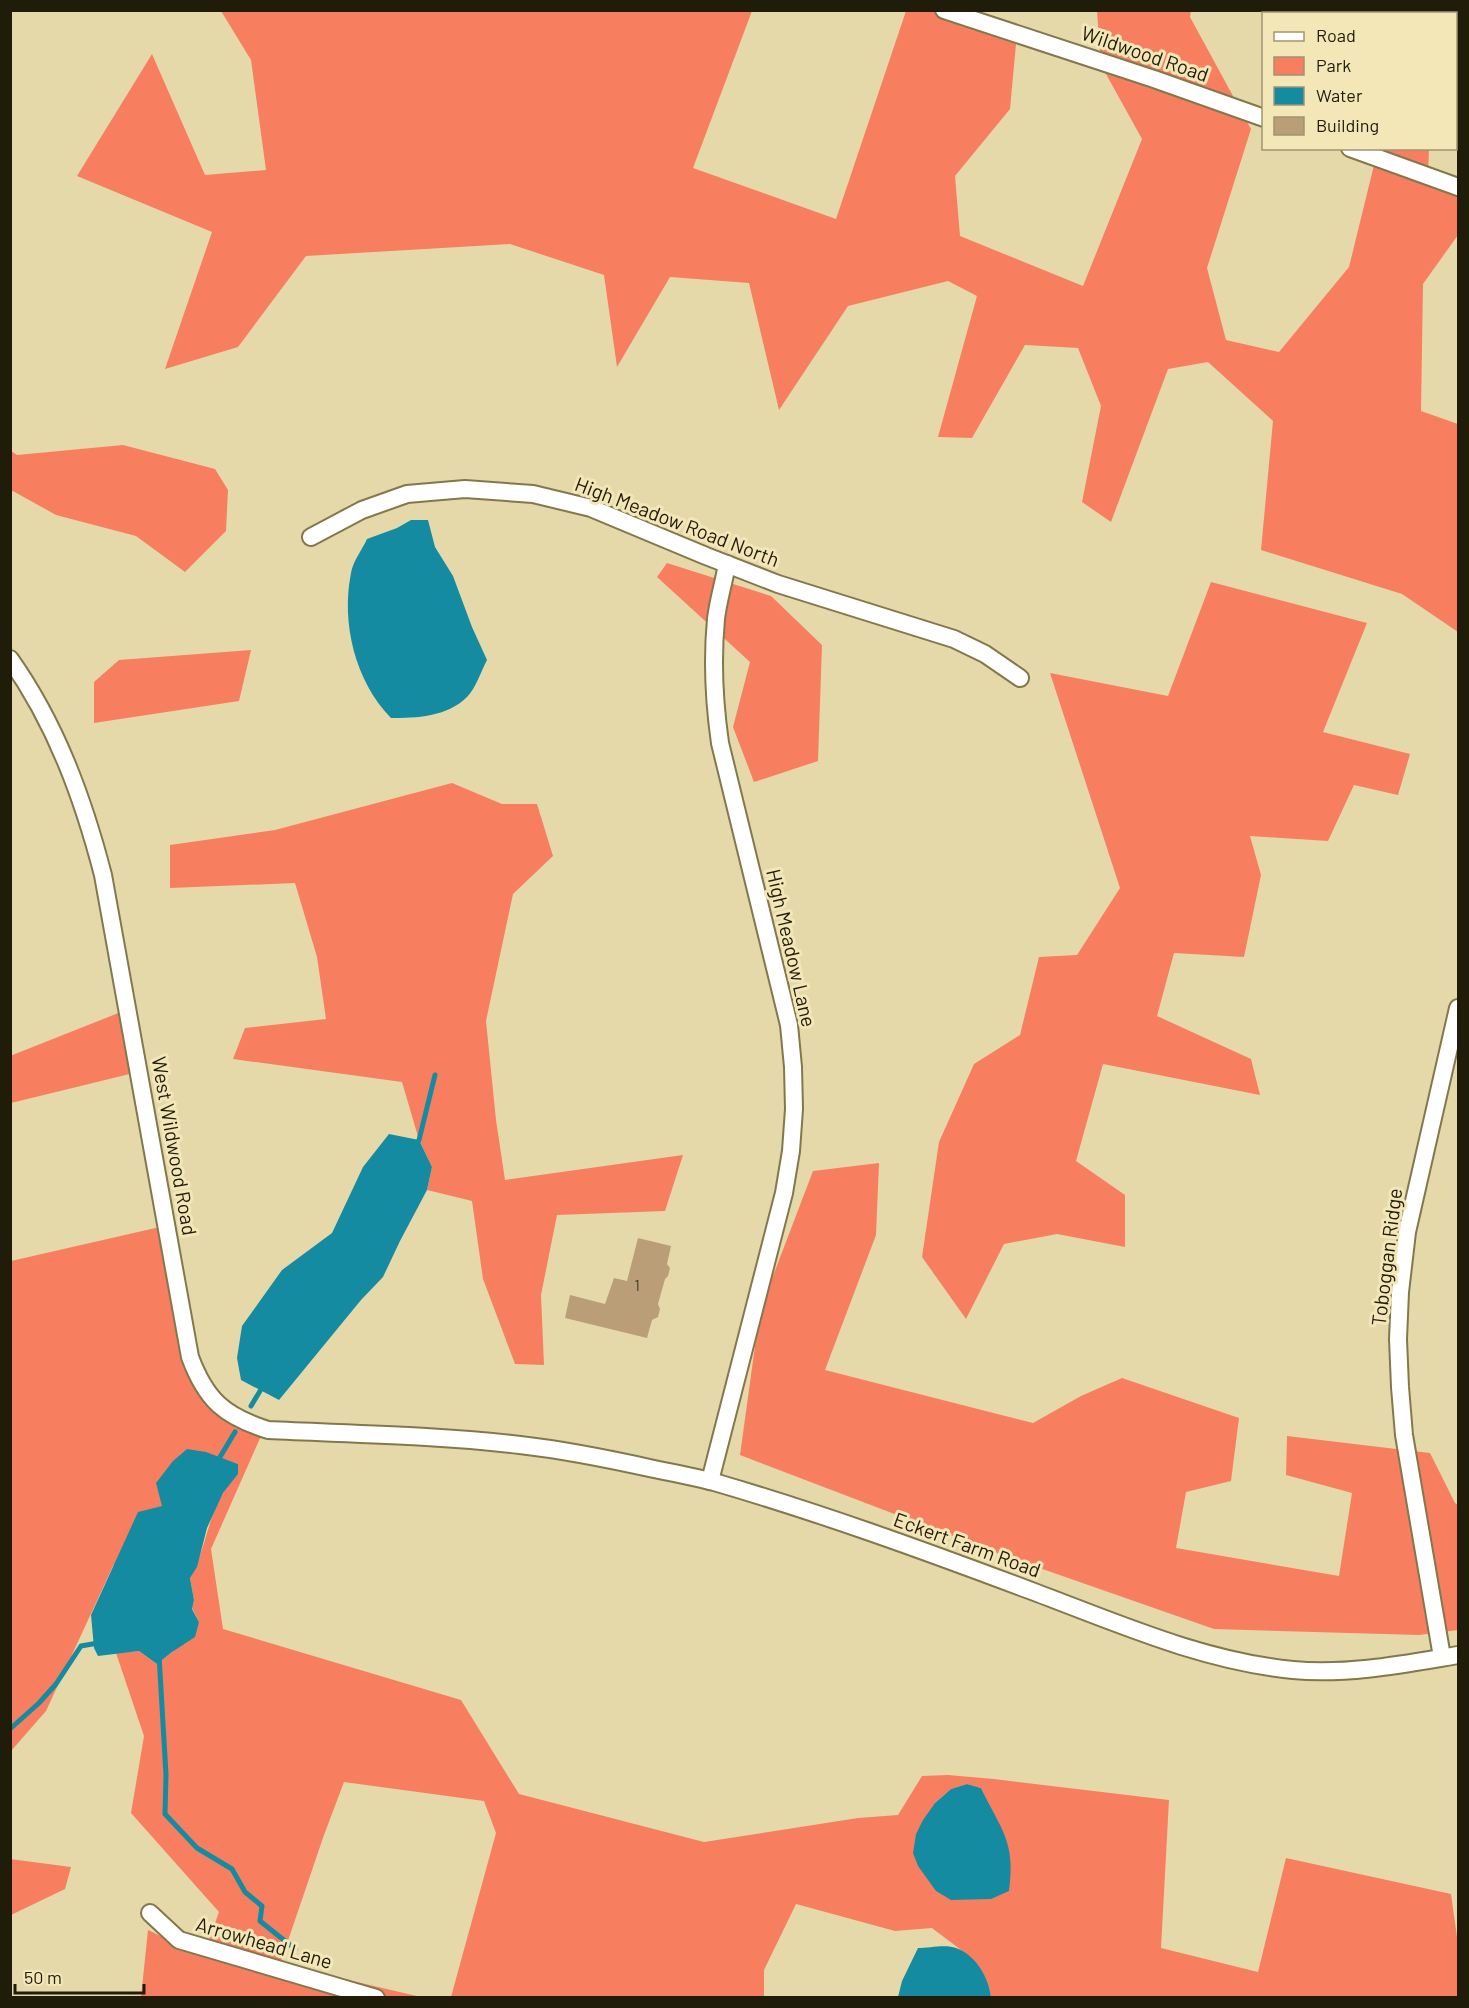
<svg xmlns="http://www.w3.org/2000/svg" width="1469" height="2008" font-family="Barlow,sans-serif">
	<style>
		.green { fill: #f77f60; fill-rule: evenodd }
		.water { fill: #158ba2 }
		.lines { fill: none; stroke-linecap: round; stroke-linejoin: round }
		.stream { stroke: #158ba2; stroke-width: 5 }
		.building { fill: #ba9e77 }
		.street-casing { stroke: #83784c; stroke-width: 20 }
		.street { stroke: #fff; stroke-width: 16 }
		.labels { text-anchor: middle; stroke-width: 6; stroke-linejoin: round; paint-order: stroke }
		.number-label { font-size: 16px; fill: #463c25 }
		.street-label { font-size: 20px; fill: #201c0a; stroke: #f3e6b7 }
	</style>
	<rect width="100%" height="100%" fill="#e5d9aa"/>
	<!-- green -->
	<g class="green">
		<path d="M221,11H752L693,168L836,219L906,11H937L1016,44L1010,109L955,176L960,236L1083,286L1142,139L1101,65L1097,11H1191L1190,17L1251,129L1207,268L1226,340L1279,352L1349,267L1376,157L1348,149H1429L1428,174L1458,186V235L1423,284L1421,411L1458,424V632L1402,594L1261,550L1273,421L1208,362L1168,369L1111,522L1082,502L1101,406L1078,348L1025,345L972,438L938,437L977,296L948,281L848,306L779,410L749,283L670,277L617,367L604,275L510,244L306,256L238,347L165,369L212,232L77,176L152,54L205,175L266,170L251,60Z"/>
		<path d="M123,445L215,469L228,490L226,531L185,572L136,536L56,515L11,490V451L17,455Z"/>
		<path d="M667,563L771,596L822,645L818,761L754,782L733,727L750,662L657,577Z"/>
		<path d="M1211,582L1367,623L1323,732L1410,754L1398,795L1354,785L1328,841L1250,836L1261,875L1244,957L1174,953L1157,1016L1251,1059L1260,1095L1103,1064L1076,1161L1125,1195V1247L1057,1234L1004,1244L966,1319L922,1257L939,1142L974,1064L1020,1035L1039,957L1077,955L1120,888L1050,673L1168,696Z"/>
		<path d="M251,650L239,701L94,723V682L119,660Z"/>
		<path d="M452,783L502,804H537L553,856L513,894L486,1021L496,1120L505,1180L683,1155L665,1211L557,1215L541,1295L544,1365L515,1364L483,1279L472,1201L427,1190L432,1167L419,1140L402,1082L233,1059L245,1028L326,1019L317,957L295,883L170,888V845L275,830Z"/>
		<path d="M131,1008L142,1071L11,1103L10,1056Z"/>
		<path d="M879,1163L876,1235L825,1370L1033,1423L1081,1396L1122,1378L1239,1418L1231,1481L1186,1492L1176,1548L1339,1576L1352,1493L1286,1475L1287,1436L1430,1453L1455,1503L1458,1505V1630L1419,1635L1214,1629L994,1552L740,1455L760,1310L813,1171Z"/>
		<path d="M173,1224L206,1389L265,1427L211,1549L223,1629L461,1700L519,1794L704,1842L858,1818L898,1815L922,1776L948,1775L994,1779L1169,1800L1161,1948L1258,1972L1286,1858L1451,1894L1458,1944V1997H991C987,1963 957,1948 932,1928L895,1931L796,1904L764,1970V1997H451L496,1833L484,1801L344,1782L324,1835L280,1964L421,1997H141L148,1930L203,1956L219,1912L131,1813L144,1736L116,1653L139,1651L157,1664L172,1652L199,1622L192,1608L194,1600L190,1578C205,1552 207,1520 223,1493C230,1481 238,1479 238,1464L220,1458L163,1506L113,1566L46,1711L11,1751V1261ZM967,1784L981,1788L987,1801L935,1803L951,1789Z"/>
		<path d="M10,1859L71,1867L65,1889L11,1915Z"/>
	</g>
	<!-- water -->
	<g class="water">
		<path d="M411,520H428L435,547L453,576L472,627L487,660C481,671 476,688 467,697C447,717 416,718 391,718C355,681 341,623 351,573C353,561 362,550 367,539L397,528Z"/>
		<path d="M389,1134L419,1140L432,1167L427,1190L400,1241L383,1277L361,1300L279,1400L241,1380L237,1358L242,1326L282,1270L332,1233L363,1167Z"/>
		<path d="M187,1449L206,1452L238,1464V1474L223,1493L207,1528L197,1567L190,1578L194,1600L192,1609L199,1622L195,1637L172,1652L157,1664L139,1651L98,1656L94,1648L91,1615L138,1512L162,1506L156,1483L173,1461Z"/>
		<path d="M967,1784L981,1788C1001,1830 1016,1841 1009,1891L991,1899L951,1900L936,1891L918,1866L913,1853L916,1834L923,1820L935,1803L951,1789Z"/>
		<path d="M918,1948C929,1948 946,1944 956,1948C976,1955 989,1978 991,1997H898L902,1981Z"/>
	</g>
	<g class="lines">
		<!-- stream -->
		<g class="stream">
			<path d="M416,1145L419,1140L435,1075"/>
			<path d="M251,1406L263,1386"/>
			<path d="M217,1462L235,1432"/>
			<path d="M159,1655L166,1775L165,1814L197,1848L232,1869L245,1892L262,1906L260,1921L295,1949"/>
			<path d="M10,1729L39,1703L56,1684L81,1646L98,1643"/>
		</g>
	</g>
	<!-- building -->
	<path class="building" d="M638,1238L671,1246L667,1264L670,1268L668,1276L665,1279L658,1304L660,1309L658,1317L652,1320L647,1338L565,1318L570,1295L605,1304L614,1278L627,1281Z"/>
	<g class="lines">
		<defs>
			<g id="street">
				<path d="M944,10L1154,79L1264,118"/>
				<path d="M1350,148L1458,187"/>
				<path d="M311,537L362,510L407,494L465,489L533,494L591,508L706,556L778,584L954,639L985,654L1020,678"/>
				<path d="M10,659C56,724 83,798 103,875L190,1357C206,1400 224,1416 268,1430C352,1434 437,1435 520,1445C565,1450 609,1459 654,1469C674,1473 694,1477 714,1482C821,1513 925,1551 1029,1590C1115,1622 1201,1661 1293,1670C1349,1675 1404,1664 1458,1655"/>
				<path d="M710,1481L784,1193L791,1151L794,1109L793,1067L789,1025L720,743C714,701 712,661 716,619C718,601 724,582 727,564"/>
				<path d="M1442,1657L1404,1435L1400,1387L1398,1339L1400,1292L1407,1232L1458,1008"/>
				<path d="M150,1913L179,1940L376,1998"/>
			</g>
		</defs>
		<!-- street casing -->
		<use href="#street" class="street-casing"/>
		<!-- street -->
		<use href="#street" class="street"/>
	</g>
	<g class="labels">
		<!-- number labels -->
		<g class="number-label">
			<text x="637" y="1291">1</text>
		</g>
		<!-- street labels -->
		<g class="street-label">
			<text transform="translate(1145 54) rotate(19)" y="7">Wildwood Road</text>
			<text transform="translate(677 522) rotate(21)" y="7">High Meadow Road North</text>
			<text transform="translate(791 948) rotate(77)" y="7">High Meadow Lane</text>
			<text transform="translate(174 1146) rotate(80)" y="7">West Wildwood Road</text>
			<text transform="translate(1387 1257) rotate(-83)" y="7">Toboggan Ridge</text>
			<text transform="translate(967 1545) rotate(20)" y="7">Eckert Farm Road</text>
			<text transform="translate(264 1943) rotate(16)" y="7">Arrowhead Lane</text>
		</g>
	</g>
	<!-- border -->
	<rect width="1469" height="2008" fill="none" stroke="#201c0a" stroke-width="24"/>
	<!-- legend -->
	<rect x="1262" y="12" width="195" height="138" fill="#f3e6b7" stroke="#9f9572" stroke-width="1.5"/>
	<rect x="1274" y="32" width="30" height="9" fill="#ffffff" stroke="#9f9572" stroke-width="1.5"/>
	<text x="1316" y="42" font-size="18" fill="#201c0a">Road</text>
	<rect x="1274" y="57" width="30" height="18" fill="#f77f60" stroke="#9f9572" stroke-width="1.5"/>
	<text x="1316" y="72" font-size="18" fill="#201c0a">Park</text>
	<rect x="1274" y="87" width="30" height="18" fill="#158ba2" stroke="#9f9572" stroke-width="1.5"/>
	<text x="1316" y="102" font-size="18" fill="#201c0a">Water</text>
	<rect x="1274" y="117" width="30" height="18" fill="#ba9e77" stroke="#9f9572" stroke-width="1.5"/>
	<text x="1316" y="132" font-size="18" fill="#201c0a">Building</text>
	<!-- scale -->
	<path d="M15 1984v9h129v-9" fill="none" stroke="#201c0a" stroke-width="3"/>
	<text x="24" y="1984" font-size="18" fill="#201c0a" stroke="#f3e6b7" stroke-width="4.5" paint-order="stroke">50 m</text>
</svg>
